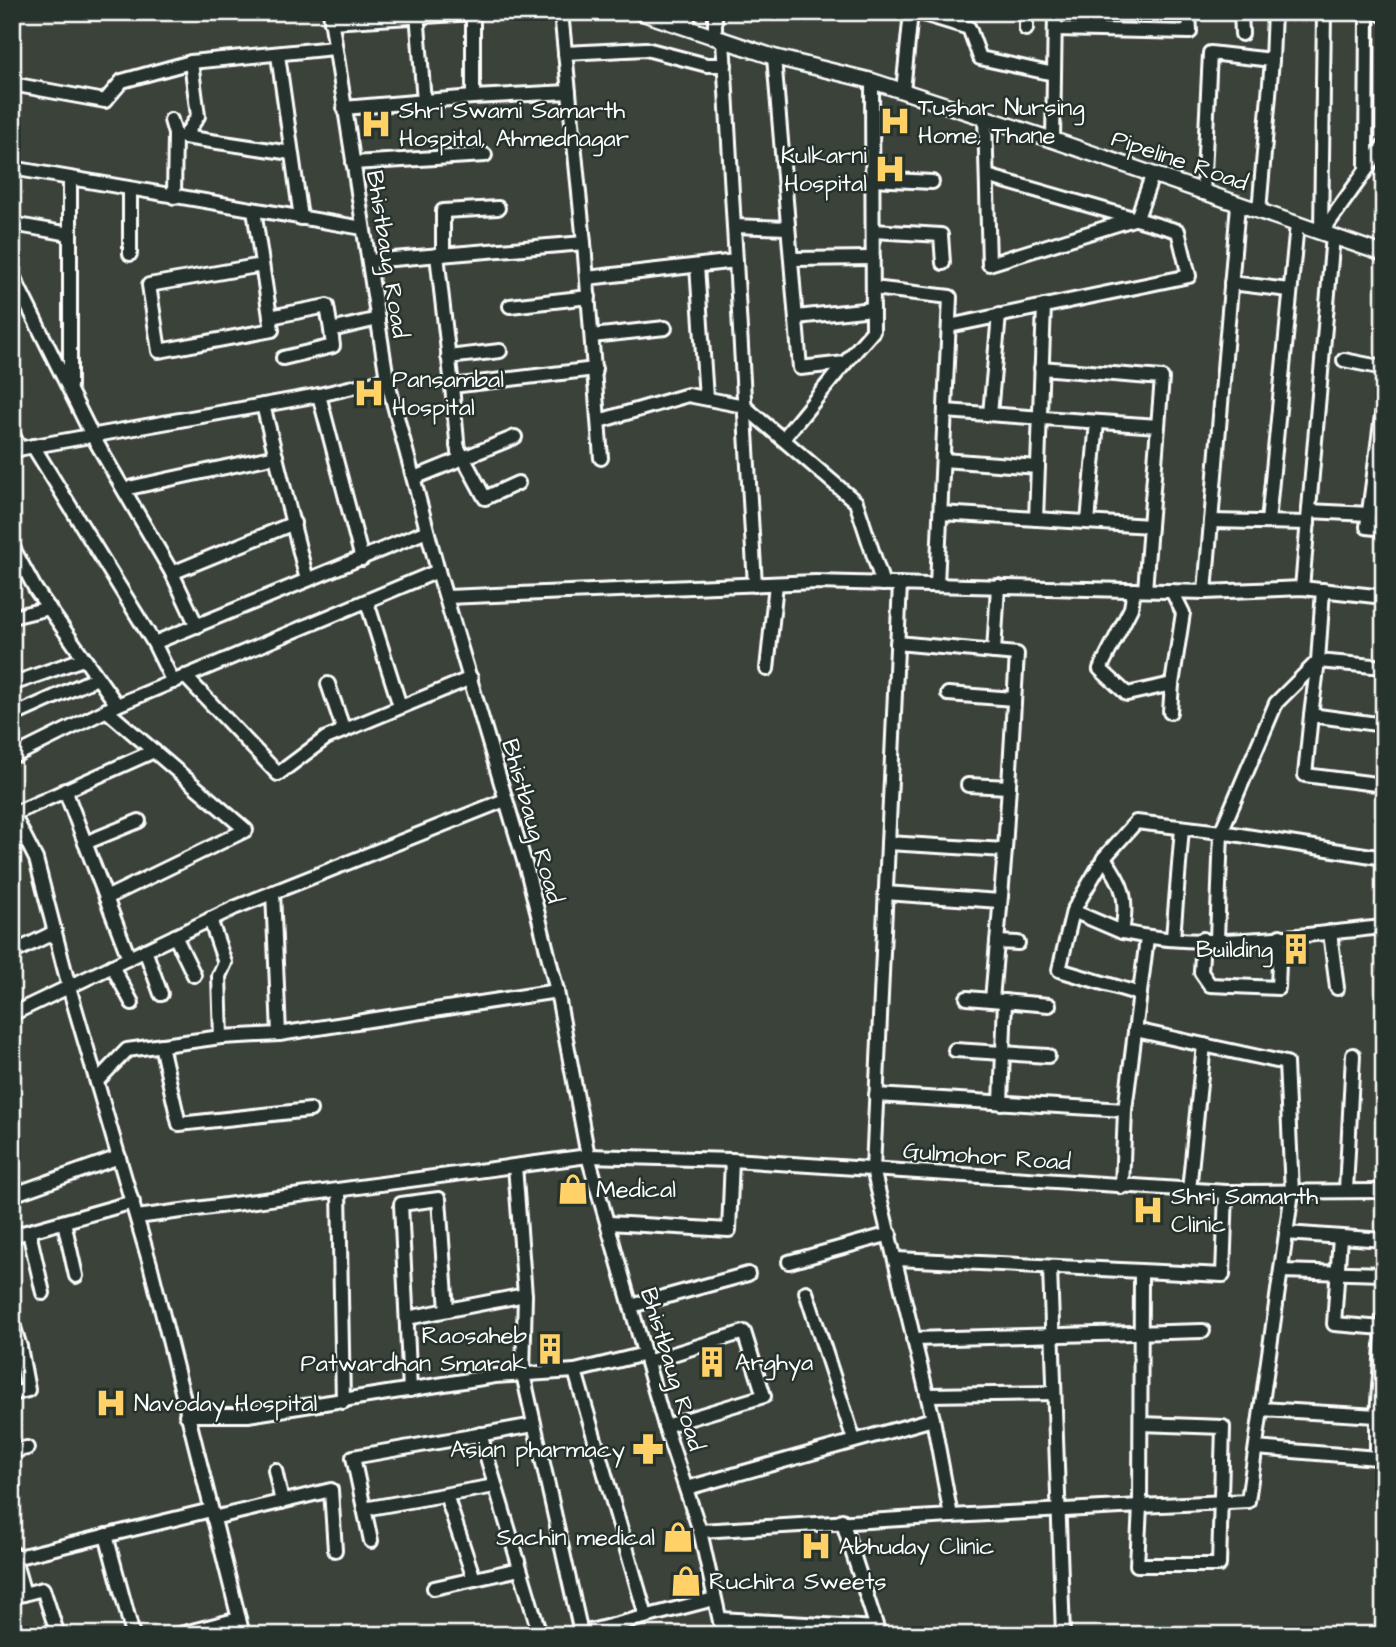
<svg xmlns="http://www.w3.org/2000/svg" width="1396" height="1647" font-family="'Architects Daughter',sans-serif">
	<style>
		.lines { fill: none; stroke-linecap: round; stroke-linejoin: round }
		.minor-casing { stroke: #fff; stroke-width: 18 }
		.major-casing { stroke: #fff; stroke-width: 19 }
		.minor { stroke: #26332d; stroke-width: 12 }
		.major { stroke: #26332d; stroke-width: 14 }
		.labels { text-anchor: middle; stroke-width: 5; stroke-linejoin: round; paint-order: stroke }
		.poi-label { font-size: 24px; fill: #fff; stroke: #26332d; text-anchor: start }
		.street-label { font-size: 24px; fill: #fff; stroke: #26332d }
	</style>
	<rect width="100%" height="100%" fill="#3b4239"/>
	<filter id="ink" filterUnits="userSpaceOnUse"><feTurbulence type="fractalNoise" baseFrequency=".0143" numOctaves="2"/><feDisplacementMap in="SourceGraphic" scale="14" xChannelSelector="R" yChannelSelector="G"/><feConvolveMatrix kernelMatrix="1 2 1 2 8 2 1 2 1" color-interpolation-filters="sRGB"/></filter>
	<g filter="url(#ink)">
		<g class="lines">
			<defs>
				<g id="minor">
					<path d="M330,12L387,379L438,571L528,874L557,991L588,1156L665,1426L700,1531L723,1635"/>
					<path d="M417,12L424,102"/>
					<path d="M561,12L584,243L601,458"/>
					<path d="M715,12V38"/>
					<path d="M916,12L969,28L980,58L1054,74"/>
					<path d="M1026,12V29"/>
					<path d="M1241,12L1242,34"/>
					<path d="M1379,12L1384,16"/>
					<path d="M331,22L473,13V97L344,108"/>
					<path d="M688,28V12"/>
					<path d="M1055,29L1190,32L1189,12"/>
					<path d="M723,40L755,585"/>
					<path d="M565,53L646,49L707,65H725"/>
					<path d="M278,55L301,218"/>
					<path d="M774,57L800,368L845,363L873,331L872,81"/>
					<path d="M191,62L334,48"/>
					<path d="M12,84L105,101L122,81L191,62L198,116L184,137L291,153"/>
					<path d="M903,91L911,12"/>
					<path d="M473,97L569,92"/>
					<path d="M985,117L989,264L1137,218L1152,176"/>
					<path d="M171,120L175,134L174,197"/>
					<path d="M1053,140L1055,12"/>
					<path d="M353,163L485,155"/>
					<path d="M1366,167L1367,12"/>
					<path d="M12,168L363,228"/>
					<path d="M872,179L932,182"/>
					<path d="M1203,193L1210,53L1272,60L1274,12"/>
					<path d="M254,210L272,330L159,351L149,285L262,265"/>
					<path d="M1259,211L1272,60"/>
					<path d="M12,224L70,234"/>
					<path d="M734,226L788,228"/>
					<path d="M873,231L941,235L943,263"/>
					<path d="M1321,232L1324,12"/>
					<path d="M1322,232L1384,145"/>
					<path d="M130,254V189"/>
					<path d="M437,255L452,386L595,369"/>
					<path d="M443,255V211L498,208"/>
					<path d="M791,259L873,258"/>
					<path d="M369,261L584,243"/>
					<path d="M697,266L706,398"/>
					<path d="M12,274L92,435L172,573L197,626"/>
					<path d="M587,278L736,261"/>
					<path d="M1231,283L1289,290"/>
					<path d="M873,288L950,297L937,585"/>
					<path d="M510,306L589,297"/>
					<path d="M270,317L327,306L331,330L378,319"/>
					<path d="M796,317L873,309"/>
					<path d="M949,326L1189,276L1178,231L987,176"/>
					<path d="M592,336L665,328"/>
					<path d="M448,357L500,351"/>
					<path d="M283,358L333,346L331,330"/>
					<path d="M1344,360L1384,368"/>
					<path d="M1041,368L1162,378L1158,426"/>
					<path d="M70,386V179"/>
					<path d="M452,386L458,452"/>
					<path d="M319,395L362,559"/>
					<path d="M1384,400L1367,527L1384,529"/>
					<path d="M263,405L307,580"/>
					<path d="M945,411L1158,426L1150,526"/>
					<path d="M990,414L999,315"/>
					<path d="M599,421L688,395L744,406L856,502L883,584"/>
					<path d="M12,433L20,449"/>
					<path d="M783,439L845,363"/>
					<path d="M33,446L154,643L173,682"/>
					<path d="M457,446L485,498L518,483"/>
					<path d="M12,450L319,395L387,379"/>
					<path d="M943,460L1038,467"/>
					<path d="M414,478L515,437"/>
					<path d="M124,489L276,456"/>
					<path d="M1309,511L1369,514"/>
					<path d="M941,513L1150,526L1145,590"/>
					<path d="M1036,519L1044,306"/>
					<path d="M1211,521L1308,523"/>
					<path d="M1088,522L1097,422"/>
					<path d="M1268,522L1297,224"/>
					<path d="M12,546L36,590L117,705"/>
					<path d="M172,573L294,523"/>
					<path d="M1302,588L1333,236"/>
					<path d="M1134,590L1131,608L1100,669L1127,694L1172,684L1183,613L1172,591"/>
					<path d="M1323,590L1318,661L1384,667"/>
					<path d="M1205,592L1238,205"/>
					<path d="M447,597L815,582L1205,592L1302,588L1384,597"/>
					<path d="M367,602L400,706"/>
					<path d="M12,617L49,608"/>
					<path d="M154,643L427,531"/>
					<path d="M897,643L1017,654L1005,850"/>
					<path d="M994,652L998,586"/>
					<path d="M767,669L776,584"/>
					<path d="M185,676L278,774L326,738L471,678"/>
					<path d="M12,684L83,659"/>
					<path d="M328,684L344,731"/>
					<path d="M948,694L1014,699"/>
					<path d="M106,710L246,830L106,898"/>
					<path d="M1170,712L1172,684"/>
					<path d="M1311,715L1305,775L1384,785"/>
					<path d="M12,716L97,678"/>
					<path d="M12,757L117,705L438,571"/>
					<path d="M968,785L1009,787"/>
					<path d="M65,790L129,958"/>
					<path d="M12,812L36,859L69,987L150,1264L243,1635"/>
					<path d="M13,814L154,751"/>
					<path d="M85,843L139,821"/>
					<path d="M888,843L1005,850L992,1000"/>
					<path d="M1104,858L1073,911L1059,970L1140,994"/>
					<path d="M885,893L1000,901"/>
					<path d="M1073,911L1122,932C1128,899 1124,885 1104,858L1136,822L1221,832L1384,858"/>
					<path d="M210,919L225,963L219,976L221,1037"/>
					<path d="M1122,932C1206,951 1299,935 1384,927"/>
					<path d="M1330,932L1337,988"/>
					<path d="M175,936L194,975"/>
					<path d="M1173,938L1182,828"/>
					<path d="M1203,939L1201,972L1210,985L1278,988L1280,936"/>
					<path d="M1217,939L1221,832L1276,703L1318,661L1311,715L1384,725"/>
					<path d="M997,942L1018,943"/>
					<path d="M145,950L161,994"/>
					<path d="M12,953L55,932"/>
					<path d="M112,966L132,1003"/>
					<path d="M967,998L1049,1005"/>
					<path d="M12,1014L234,908L505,800"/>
					<path d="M1135,1030L1286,1063L1292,1192L1248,1501L1140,1506L1141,1272"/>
					<path d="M279,1034L557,991"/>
					<path d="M161,1045L179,1124L310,1110"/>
					<path d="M955,1050L1048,1056"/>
					<path d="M97,1081L127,1050L221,1037L279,1034L273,892"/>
					<path d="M876,1095L1125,1110L1122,1187"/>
					<path d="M1001,1103L1005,1001"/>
					<path d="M1125,1110L1147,938"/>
					<path d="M515,1166L525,1295L523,1374L581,1633"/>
					<path d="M339,1190L343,1402"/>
					<path d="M1189,1190L1204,1045"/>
					<path d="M1346,1190L1353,1055"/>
					<path d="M12,1195L119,1157"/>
					<path d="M137,1217L588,1156L732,1160L1226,1192L1384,1191"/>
					<path d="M64,1222L76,1276"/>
					<path d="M609,1223L729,1230L732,1160"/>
					<path d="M29,1232L43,1293"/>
					<path d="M1286,1233L1384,1240"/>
					<path d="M12,1236L133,1202"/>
					<path d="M1340,1237L1334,1324L1383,1328"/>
					<path d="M897,1259L1223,1275L1226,1192"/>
					<path d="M789,1262L890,1234"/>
					<path d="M1050,1268L1063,1635"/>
					<path d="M1281,1271L1384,1274"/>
					<path d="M806,1292L854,1440"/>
					<path d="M631,1306L748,1274"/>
					<path d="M407,1318L525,1295"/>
					<path d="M12,1321L20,1347L13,1348"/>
					<path d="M913,1339L1203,1331"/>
					<path d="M645,1354L575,1371L646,1616"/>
					<path d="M647,1362L744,1332L764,1396L665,1426"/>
					<path d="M410,1390L401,1204L439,1199L447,1310"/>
					<path d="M12,1394L28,1390L20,1347"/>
					<path d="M927,1395L1054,1393"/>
					<path d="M1261,1409L1377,1416L1384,1318"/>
					<path d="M186,1415H248L495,1376L575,1371"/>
					<path d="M480,1434L540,1635"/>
					<path d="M1256,1448L1377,1458V1416"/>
					<path d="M12,1451L27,1448"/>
					<path d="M275,1470L282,1502"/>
					<path d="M687,1488L933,1419"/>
					<path d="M446,1495L474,1579"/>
					<path d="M364,1509L495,1486"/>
					<path d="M951,1516L1140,1506L1137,1565H1219L1223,1427L1141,1424"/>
					<path d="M213,1518L331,1490L335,1550"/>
					<path d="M700,1531L951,1516L933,1419L873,1169L900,584"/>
					<path d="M106,1535L133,1635"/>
					<path d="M371,1541L353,1457L534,1425"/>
					<path d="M12,1552L24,1594"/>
					<path d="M14,1558L211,1510"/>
					<path d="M434,1588L520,1569"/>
					<path d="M12,1597L43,1589L58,1635"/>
					<path d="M720,1619L877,1628L842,1520"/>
					<path d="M176,1635L239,1619"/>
					<path d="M575,1635L714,1599"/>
				</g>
				<path id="major" d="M640,12L774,57L872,81L1053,140L1384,254"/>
			</defs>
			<!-- minor casing -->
			<use href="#minor" class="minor-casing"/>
			<!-- major casing -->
			<use href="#major" class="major-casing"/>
			<!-- minor -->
			<use href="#minor" class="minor"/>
			<!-- major -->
			<use href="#major" class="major"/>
		</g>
	</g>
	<!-- icons -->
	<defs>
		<symbol id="hospital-bare" viewBox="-9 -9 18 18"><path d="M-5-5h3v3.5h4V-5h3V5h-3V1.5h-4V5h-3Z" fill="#ffd166" stroke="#26332d" stroke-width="2.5" paint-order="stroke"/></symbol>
		<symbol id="building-bare" viewBox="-9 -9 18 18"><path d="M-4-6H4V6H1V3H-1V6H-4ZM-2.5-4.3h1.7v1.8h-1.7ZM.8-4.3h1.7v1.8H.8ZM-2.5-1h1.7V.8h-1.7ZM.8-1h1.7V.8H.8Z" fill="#ffd166" stroke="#26332d" stroke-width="2.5" paint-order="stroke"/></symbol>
		<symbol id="shop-bare" viewBox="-9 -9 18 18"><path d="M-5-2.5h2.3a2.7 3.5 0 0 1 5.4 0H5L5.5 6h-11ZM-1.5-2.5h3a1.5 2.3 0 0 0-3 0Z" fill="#ffd166" stroke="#26332d" stroke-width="2.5" paint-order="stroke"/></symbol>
		<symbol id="pharmacy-bare" viewBox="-9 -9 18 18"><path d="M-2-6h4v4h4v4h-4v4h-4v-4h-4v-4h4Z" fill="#ffd166" stroke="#26332d" stroke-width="2.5" paint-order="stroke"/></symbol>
	</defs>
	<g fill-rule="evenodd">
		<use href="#hospital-bare" x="873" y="99" width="44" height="44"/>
		<use href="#hospital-bare" x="354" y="102" width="44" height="44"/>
		<use href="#hospital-bare" x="868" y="147" width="44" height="44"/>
		<use href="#hospital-bare" x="347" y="371" width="44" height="44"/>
		<use href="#building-bare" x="1274" y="927" width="44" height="44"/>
		<use href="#shop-bare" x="551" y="1167" width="44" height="44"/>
		<use href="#hospital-bare" x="1126" y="1188" width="44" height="44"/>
		<use href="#building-bare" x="528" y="1327" width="44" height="44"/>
		<use href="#building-bare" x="690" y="1340" width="44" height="44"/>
		<use href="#hospital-bare" x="89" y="1381" width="44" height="44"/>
		<use href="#pharmacy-bare" x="626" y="1427" width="44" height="44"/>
		<use href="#shop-bare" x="656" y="1515" width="44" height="44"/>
		<use href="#hospital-bare" x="794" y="1524" width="44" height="44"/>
		<use href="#shop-bare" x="664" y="1559" width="44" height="44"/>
	</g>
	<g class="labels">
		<!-- poi labels -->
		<g class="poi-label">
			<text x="918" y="115">Tushar Nursing<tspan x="918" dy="28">Home, Thane</tspan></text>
			<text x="399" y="118">Shri Swami Samarth<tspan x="399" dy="28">Hospital, Ahmednagar</tspan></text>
			<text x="867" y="163" text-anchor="end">Kulkarni<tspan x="867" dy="28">Hospital</tspan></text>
			<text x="392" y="387">Pansambal<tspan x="392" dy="28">Hospital</tspan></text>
			<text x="1273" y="957" text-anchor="end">Building</text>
			<text x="596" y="1197">Medical</text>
			<text x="1171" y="1204">Shri Samarth<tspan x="1171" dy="28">Clinic</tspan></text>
			<text x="527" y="1343" text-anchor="end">Raosaheb<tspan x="527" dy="28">Patwardhan Smarak</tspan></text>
			<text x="735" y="1370">Arghya</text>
			<text x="134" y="1411">Navoday Hospital</text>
			<text x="625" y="1457" text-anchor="end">Asian pharmacy</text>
			<text x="655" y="1545" text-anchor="end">Sachin medical</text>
			<text x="839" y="1554">Abhuday Clinic</text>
			<text x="709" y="1589">Ruchira Sweets</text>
		</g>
		<!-- street labels -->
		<g class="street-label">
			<text transform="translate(1180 160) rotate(19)" y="8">Pipeline Road</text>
			<text transform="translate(388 254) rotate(81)" y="8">Bhistbaug Road</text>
			<text transform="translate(533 821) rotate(74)" y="8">Bhistbaug Road</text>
			<text transform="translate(987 1156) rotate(4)" y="8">Gulmohor Road</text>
			<text transform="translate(673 1369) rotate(73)" y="8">Bhistbaug Road</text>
		</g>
	</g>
	<!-- margin -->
	<rect width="1396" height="1647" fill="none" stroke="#26332d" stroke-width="42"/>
	<rect x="21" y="21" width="1354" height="1605" fill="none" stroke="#fff" stroke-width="2.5" filter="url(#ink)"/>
</svg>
